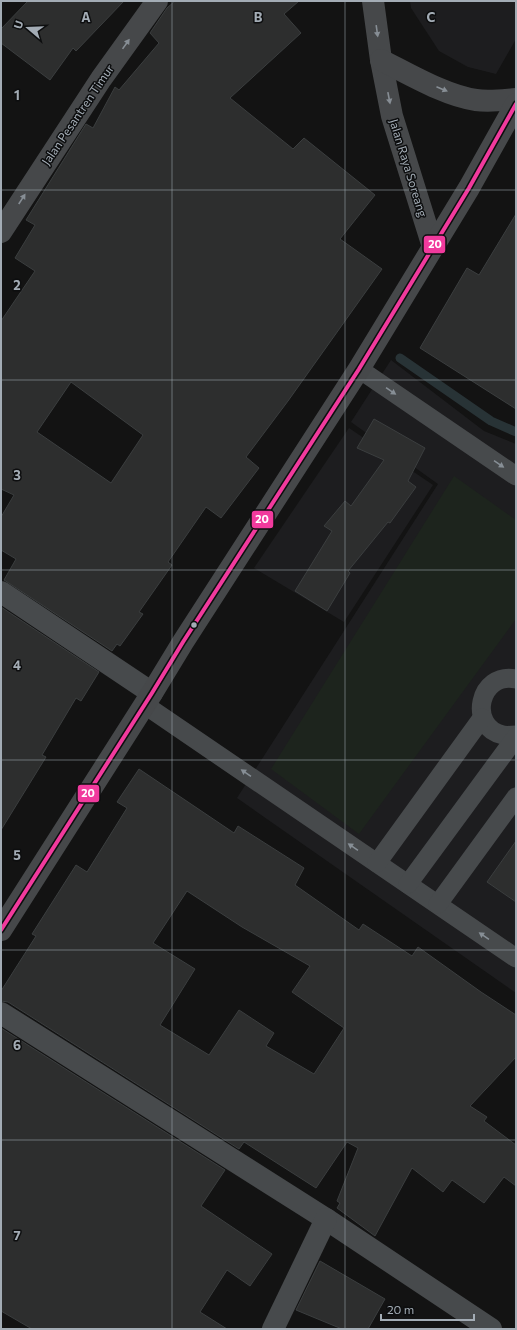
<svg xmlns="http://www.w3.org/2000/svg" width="517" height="1330" font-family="Commissioner,sans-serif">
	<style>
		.built { fill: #1d1d1f }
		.green { fill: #1d241d }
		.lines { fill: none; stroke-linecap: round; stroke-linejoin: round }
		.stream { stroke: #283336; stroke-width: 9 }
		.building { fill: #2d2e2e; stroke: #3b3e3f; fill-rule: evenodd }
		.lane { stroke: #474a4c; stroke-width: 19 }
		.street { stroke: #474a4c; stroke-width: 22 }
		.secondary { stroke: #46484a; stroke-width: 22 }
		.bus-1-casing { stroke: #0d0e0f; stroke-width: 7 }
		.bus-1 { stroke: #f13a9d; stroke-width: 4 }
		.oneway { fill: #878e95 }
		.oneway2 { fill: #878f96 }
		.grid { fill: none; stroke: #a3acb5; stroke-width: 1; stroke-opacity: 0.55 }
		.bus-dot { fill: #a3acb5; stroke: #0d0e0f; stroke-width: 1.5 }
		.labels { text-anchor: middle; stroke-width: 3; stroke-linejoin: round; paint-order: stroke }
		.street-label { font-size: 12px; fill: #a3acb5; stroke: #0d0e0f }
		.grid-label { font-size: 13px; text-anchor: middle; font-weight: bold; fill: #a3acb5; stroke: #0d0e0f; stroke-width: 3; stroke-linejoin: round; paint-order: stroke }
		.line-badge { stroke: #0d0e0f; stroke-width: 1.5 }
		.badge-label { font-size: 11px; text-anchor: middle; font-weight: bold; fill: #fff }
	</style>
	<rect width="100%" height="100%" fill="#131313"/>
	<!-- built -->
	<g class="built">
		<path d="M410,1H516V39L496,74L468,67L439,51L411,8Z"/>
		<path d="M391,360L484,431L516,444V993L237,798L438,484L351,422Z"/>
		<path d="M349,428L433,485L344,622L254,568Z"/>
	</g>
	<!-- green -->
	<path class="green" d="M454,476L516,520V619L359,834L271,769Z"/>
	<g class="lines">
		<!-- stream -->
		<path class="stream" d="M400,358L491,421L516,432"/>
	</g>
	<!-- building -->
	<g class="building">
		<path d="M28,1H124L76,51L73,48L50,80L1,43V29Z"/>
		<path d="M175,1H299L284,14L301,33L230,98L293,149L304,138L375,195L340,239L382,269L288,401L246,457L259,468L221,518L206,507L168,562L172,565L139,612L143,614L120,646L117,644L112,651L4,580L16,559L1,550V517L14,495L1,489V321L35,271L15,258L35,225L26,220L86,124L93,128L115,87L119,90L159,43L150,33L167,8ZM71,382L143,435L111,483L37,432Z"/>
		<path d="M516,214V409L420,348L467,268L479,275Z"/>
		<path d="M374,419L425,448L408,481L416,487L390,523L388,522L348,571L350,573L327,611L295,591L332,531L324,526L345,501L351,506L384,460L357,448Z"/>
		<path d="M1,607L99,672L81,701L76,698L42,755L46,757L1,830Z"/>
		<path d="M139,769L234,833L238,826L304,868L295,885L359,930L363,924L412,956L418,947L481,992L516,1015V1057L470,1106L487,1117L484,1121L516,1145V1186L504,1177L484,1203L452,1180L443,1192L412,1168L375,1236L337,1208L340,1203L337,1201L358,1148L347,1142L316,1188L244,1142L239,1149L8,1002L1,1001V991L36,936L32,934L76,865L87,872L127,808L117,802ZM187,891L242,927L310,966L292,992L344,1028L314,1074L266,1046L274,1033L239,1010L209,1055L160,1025L195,969L153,943Z"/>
		<path d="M516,841V902L487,882Z"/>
		<path d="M1,1028L225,1170L201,1206L272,1254L250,1286L227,1270L200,1312L227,1329H32L1,1311Z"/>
		<path d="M320,1261L385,1299L368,1329H342L296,1310Z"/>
	</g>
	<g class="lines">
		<!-- lane -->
		<g class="lane">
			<path d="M359,369L516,476"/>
			<path d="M516,679C479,671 467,727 503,735C507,736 512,735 516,735"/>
			<path d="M145,705L516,958"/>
			<path d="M377,863L482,718"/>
			<path d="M408,884L516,737"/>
			<path d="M438,904L516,797"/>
		</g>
		<!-- street -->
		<g class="street">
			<path d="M1,592L152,693"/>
			<path d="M1,1013L326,1219L491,1329"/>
			<path d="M273,1329L326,1219"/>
		</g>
		<!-- secondary -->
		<g class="secondary">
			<path d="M373,1L381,60L392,116L433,247"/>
			<path d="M381,60C409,74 446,96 476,100C489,102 503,100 516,99"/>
			<path d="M1,232L101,79L157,1"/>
			<path d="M1,930L152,693L183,642L359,369L469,188L516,104"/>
		</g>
		<defs>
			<path id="bus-1" d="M1,930L152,693L183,642L359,369L469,188L516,104"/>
		</defs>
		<!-- bus-1 casing -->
		<use href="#bus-1" class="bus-1-casing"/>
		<!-- bus-1 -->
		<use href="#bus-1" class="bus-1"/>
	</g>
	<!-- one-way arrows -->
	<defs><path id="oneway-solid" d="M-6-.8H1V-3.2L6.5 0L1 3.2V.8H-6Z"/></defs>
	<g class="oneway">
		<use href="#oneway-solid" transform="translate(377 31) rotate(82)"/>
		<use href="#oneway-solid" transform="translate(126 44) rotate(-55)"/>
		<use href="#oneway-solid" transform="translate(442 89) rotate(23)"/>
		<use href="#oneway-solid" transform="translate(389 98) rotate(79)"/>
		<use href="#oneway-solid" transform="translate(22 199) rotate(-57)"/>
	</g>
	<g class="oneway2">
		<use href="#oneway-solid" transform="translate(391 391) rotate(34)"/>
		<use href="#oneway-solid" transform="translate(499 464) rotate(34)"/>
		<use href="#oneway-solid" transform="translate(246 773) rotate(-146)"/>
		<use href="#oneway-solid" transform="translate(353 847) rotate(-146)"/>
		<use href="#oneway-solid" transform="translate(484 936) rotate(-146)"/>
	</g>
	<!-- grid -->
	<path class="grid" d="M172,1V1329M345,1V1329M1,190H516M1,380H516M1,570H516M1,760H516M1,950H516M1,1140H516"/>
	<!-- markers -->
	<circle class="bus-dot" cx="194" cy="625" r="3.5"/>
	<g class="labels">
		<!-- street labels -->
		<g class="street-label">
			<text transform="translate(78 115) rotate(-56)" y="4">Jalan Pesantren Timur</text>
			<text transform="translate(408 168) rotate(73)" y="4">Jalan Raya Soreang</text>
		</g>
	</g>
	<g class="grid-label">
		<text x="86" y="22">A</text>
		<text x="258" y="22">B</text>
		<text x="431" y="22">C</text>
		<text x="17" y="100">1</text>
		<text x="17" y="290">2</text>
		<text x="17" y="480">3</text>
		<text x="17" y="670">4</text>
		<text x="17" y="860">5</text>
		<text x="17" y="1050">6</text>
		<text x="17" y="1240">7</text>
	</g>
	<g class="line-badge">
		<rect x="423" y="235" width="23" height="19" rx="4" fill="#f13a9d"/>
		<rect x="251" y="510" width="23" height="19" rx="4" fill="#f13a9d"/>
		<rect x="77" y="784" width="23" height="19" rx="4" fill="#f13a9d"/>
	</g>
	<g class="badge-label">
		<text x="435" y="248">20</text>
		<text x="262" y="523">20</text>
		<text x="88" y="797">20</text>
	</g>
	<!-- border -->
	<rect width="517" height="1330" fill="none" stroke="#a3acb5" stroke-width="4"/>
	<!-- north arrow -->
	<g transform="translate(28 28) rotate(289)" stroke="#0d0e0f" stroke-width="3" paint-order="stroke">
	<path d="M0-3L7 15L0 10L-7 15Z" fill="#a3acb5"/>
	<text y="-6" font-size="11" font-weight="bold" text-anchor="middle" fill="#a3acb5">U</text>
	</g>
	<!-- scale -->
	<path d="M381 1314v6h93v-6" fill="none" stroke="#a3acb5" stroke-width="2"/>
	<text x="387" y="1314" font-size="12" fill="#a3acb5" stroke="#0d0e0f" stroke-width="3" paint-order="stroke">20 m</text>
</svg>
